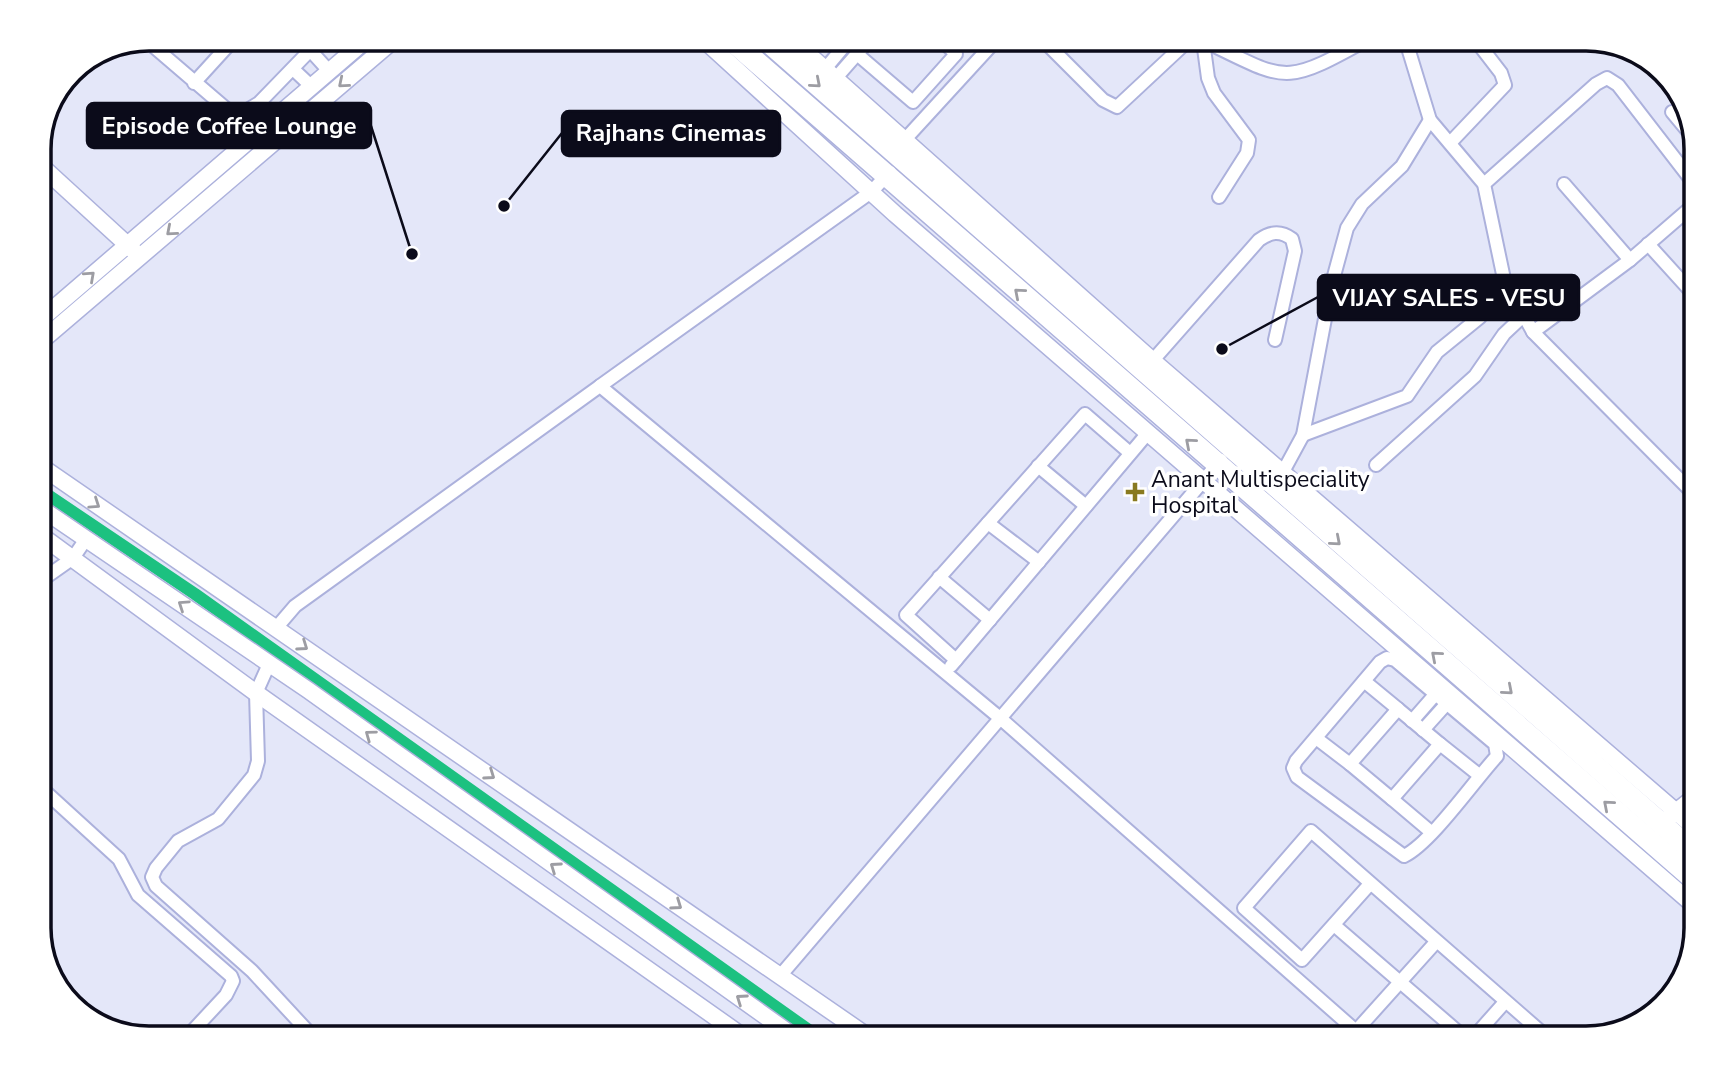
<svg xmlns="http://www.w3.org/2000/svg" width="1735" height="1077" font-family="'Nunito Sans',sans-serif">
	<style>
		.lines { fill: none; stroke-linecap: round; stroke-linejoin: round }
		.canal { stroke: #1cc180; stroke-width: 12 }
		.minor-casing { stroke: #acb1dc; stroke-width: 16 }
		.tertiary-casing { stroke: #acb1dc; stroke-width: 19 }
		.primary-casing { stroke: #acb1dc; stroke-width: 24 }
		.minor { stroke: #fff; stroke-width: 12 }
		.tertiary { stroke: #fff; stroke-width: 16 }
		.primary { stroke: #fff; stroke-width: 21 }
		.oneway { stroke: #9d9da3 }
		.poi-dot { fill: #897a1f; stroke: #fff; stroke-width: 2.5 }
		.labels { text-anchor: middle; stroke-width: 7; stroke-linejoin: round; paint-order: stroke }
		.poi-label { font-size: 23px; fill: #0b0b1a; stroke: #fff; text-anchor: start }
		.rim { fill: none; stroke: #0b0b1a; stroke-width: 3.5 }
		.leader { fill: none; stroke: #0b0b1a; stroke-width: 2.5 }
		.callout-dot { fill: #0b0b1a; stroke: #fff; stroke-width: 2.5 }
		.callout { fill: #0b0b1a; stroke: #0b0b1a; stroke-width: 2.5 }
		.callout-label { font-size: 24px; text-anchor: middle; font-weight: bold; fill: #fff }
	</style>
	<rect width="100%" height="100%" fill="#e4e7f9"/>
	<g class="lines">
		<!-- canal -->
		<path class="canal" d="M39,489L195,594L820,1038"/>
		<defs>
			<g id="minor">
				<path d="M1041,38L1103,100L1117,107L1191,38"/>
				<path d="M1198,38C1288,81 1280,88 1370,38"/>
				<path d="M1405,38L1430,120L1484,184L1504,279L1533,332"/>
				<path d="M146,40L230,112L239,115L259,103L322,38"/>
				<path d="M1203,41L1208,78L1214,93L1249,140L1247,153L1219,197"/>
				<path d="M310,50L329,71"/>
				<path d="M857,54L913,102L956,54L939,38"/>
				<path d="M293,69L311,86"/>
				<path d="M825,69L851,38"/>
				<path d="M835,79L871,38"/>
				<path d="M194,83L235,38"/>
				<path d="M1672,112L1696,141"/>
				<path d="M1450,143L1505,85L1501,73L1474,38"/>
				<path d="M899,146L998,38"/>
				<path d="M1484,184L1596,84L1607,78L1618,85L1696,186"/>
				<path d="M1564,184L1630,260"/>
				<path d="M1696,203L1630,260L1533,332L1696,496"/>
				<path d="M1648,244L1696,297"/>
				<path d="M1147,367L1259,240C1270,232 1280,230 1292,239L1295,251L1275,340"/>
				<path d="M600,386L871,192L890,172"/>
				<path d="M1303,435L1407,396L1437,352L1480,317L1504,279"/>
				<path d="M1376,465L1475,376L1504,334L1522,317"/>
				<path d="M1038,466L1086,506"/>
				<path d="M1278,481L1303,435L1331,287L1347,228L1362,204L1402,166L1430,120"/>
				<path d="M988,523L1039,562"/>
				<path d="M939,577L990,620"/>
				<path d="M39,582L73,558L86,539"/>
				<path d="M277,627L295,606L600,386L1000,718L1364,1038"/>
				<path d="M1387,658L1395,660L1495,744L1497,756C1474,781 1431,843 1404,856L1297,777L1293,768L1296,761L1380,662Z"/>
				<path d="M956,660L906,615L1085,414L1130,453"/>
				<path d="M269,664L256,693L258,761L254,775L218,819L178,841L156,868L152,877L156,886L252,971L314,1038"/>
				<path d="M951,666L1147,434"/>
				<path d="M1364,681L1398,709"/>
				<path d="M1398,709L1440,744L1392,799L1350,764Z"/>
				<path d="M1412,721L1440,689"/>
				<path d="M1423,730L1450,700"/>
				<path d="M1316,738L1350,764"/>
				<path d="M1440,744L1479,775"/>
				<path d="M39,786L119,859L138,895L231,976L233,981L226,995L186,1038"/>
				<path d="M1392,799L1431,832"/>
				<path d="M1369,885L1302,960L1244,908L1311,831L1548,1038"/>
				<path d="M1334,925L1465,1038"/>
				<path d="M780,976L1221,460"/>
				<path d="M1356,1031L1436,942"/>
				<path d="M1473,1038L1505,1002"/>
			</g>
			<g id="tertiary">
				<path d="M702,38L895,214L1696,907"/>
				<path d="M790,38L1153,361L1696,829"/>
				<path d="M39,164L134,251"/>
				<path d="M39,321L368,38"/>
				<path d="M39,343L396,38"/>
				<path d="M39,465L870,1038"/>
				<path d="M39,507L308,690L796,1038"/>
				<path d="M39,534L256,693L745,1038"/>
				<path d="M1668,818L1696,796"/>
			</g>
			<g id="primary">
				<path d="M729,38L1696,881"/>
				<path d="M764,38L1696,854"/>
			</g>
		</defs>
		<!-- minor casing -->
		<use href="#minor" class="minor-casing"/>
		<!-- tertiary casing -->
		<use href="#tertiary" class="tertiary-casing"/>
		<!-- primary casing -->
		<use href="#primary" class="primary-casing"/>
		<!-- minor -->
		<use href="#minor" class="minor"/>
		<!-- tertiary -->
		<use href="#tertiary" class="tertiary"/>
		<!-- primary -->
		<use href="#primary" class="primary"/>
	</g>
	<!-- one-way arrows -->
	<defs><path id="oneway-chevron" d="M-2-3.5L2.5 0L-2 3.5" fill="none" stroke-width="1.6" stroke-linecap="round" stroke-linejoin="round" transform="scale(1.75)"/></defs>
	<g class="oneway">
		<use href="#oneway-chevron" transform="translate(343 83) rotate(140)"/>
		<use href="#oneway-chevron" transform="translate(816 83) rotate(41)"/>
		<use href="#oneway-chevron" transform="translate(171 231) rotate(139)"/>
		<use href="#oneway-chevron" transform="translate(90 276) rotate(-42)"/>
		<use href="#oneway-chevron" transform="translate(1019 293) rotate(-139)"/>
		<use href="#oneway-chevron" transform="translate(1190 443) rotate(-139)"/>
		<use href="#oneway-chevron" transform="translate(95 504) rotate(34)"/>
		<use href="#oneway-chevron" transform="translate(1336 541) rotate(41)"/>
		<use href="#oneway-chevron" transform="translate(183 605) rotate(-146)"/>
		<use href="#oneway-chevron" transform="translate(303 646) rotate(35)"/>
		<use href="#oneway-chevron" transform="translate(1436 656) rotate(-139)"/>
		<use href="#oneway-chevron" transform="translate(1508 690) rotate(41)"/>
		<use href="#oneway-chevron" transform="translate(370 735) rotate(-144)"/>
		<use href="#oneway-chevron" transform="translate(490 775) rotate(35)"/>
		<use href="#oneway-chevron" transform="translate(1608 805) rotate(-139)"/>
		<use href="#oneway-chevron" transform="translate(555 867) rotate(-145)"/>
		<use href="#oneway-chevron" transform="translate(677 905) rotate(35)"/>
		<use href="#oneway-chevron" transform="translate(741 999) rotate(-145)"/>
	</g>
	<!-- markers -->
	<path class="poi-dot" d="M1131.5 481.5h7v7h7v7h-7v7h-7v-7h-7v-7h7z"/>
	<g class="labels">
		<!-- poi labels -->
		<g class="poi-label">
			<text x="1151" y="487">Anant Multispeciality<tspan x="1151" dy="26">Hospital</tspan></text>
		</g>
	</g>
	<!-- crop -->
	<path d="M0 0H1735V1077H0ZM149 51H1586A98 98 0 0 1 1684 149V928A98 98 0 0 1 1586 1026H149A98 98 0 0 1 51 928V149A98 98 0 0 1 149 51Z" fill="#fff" fill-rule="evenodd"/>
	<path class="rim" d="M149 51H1586A98 98 0 0 1 1684 149V928A98 98 0 0 1 1586 1026H149A98 98 0 0 1 51 928V149A98 98 0 0 1 149 51Z"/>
	<!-- callouts -->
	<path class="leader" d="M412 254L371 126M504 206L562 133M1222 349L1318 297"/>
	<g class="callout-dot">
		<circle cx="412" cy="254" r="7"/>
		<circle cx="504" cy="206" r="7"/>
		<circle cx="1222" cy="349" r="7"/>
	</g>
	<g class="callout">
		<rect x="87" y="103" width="284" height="45" rx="7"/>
		<rect x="562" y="111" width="218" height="45" rx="7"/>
		<rect x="1318" y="275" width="261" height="45" rx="7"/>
	</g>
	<g class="callout-label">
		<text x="229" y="134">Episode Coffee Lounge</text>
		<text x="671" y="141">Rajhans Cinemas</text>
		<text x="1449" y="306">VIJAY SALES - VESU</text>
	</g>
</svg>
